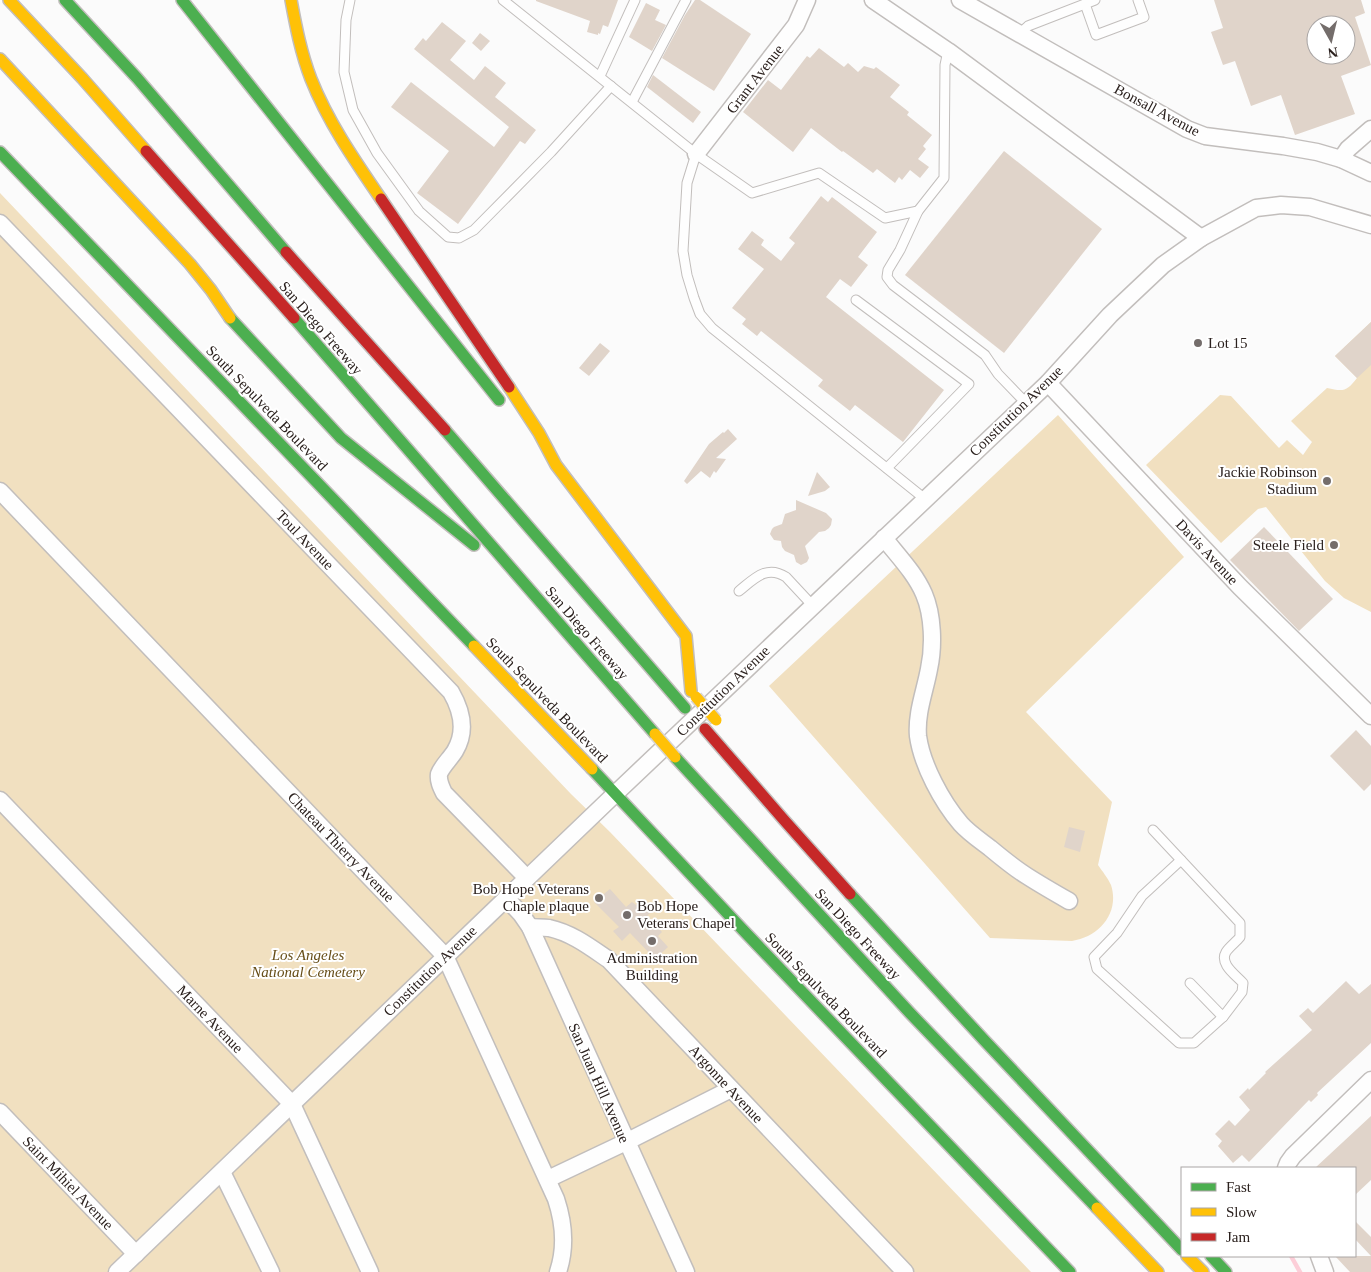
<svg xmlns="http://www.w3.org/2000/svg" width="1371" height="1272" font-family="'Times New Roman',serif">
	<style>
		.green { fill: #f1e0c0 }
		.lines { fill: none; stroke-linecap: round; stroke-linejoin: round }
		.stream { stroke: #fcced8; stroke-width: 4.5 }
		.building { fill: #e0d4ca; fill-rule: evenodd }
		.lane-casing { stroke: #c2bebc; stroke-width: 11 }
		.street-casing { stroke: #c2bebc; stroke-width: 19 }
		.fast-casing { stroke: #c2bebc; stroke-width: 14 }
		.slow-casing { stroke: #c2bebc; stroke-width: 14 }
		.jam-casing { stroke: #c2bebc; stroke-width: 14 }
		.lane { stroke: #fefefe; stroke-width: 9 }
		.street { stroke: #fefefe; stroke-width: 16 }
		.fast { stroke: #4caf50; stroke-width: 11 }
		.slow { stroke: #ffc107; stroke-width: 11 }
		.jam { stroke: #c62828; stroke-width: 11 }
		.slow-bridge-casing { stroke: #d7d5d5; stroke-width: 14; stroke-linecap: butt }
		.slow-bridge { stroke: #ffc107; stroke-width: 11 }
		.poi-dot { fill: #746d6b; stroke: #fff; stroke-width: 2 }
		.labels { text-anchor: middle; stroke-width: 4; stroke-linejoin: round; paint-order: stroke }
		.street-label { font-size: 15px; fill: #2b211e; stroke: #fff }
		.poi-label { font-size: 15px; fill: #2b211e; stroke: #fff; text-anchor: end }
		.park-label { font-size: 15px; font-style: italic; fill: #664d17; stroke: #fff }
	</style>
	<rect width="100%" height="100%" fill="#fbfbfb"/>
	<!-- green -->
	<g class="green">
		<path d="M0,193L571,794L610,832L1031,1272H0Z"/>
		<path d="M1371,322V612L1344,598L1325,581L1266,507L1258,509L1221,543L1146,465L1220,395L1231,396L1279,448L1287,440L1303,455L1312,442L1291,421L1327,388C1344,392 1347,391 1357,378L1335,356Z"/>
		<path d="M1058,415L1184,557L1026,712L1112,802L1098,865C1102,871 1108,878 1111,885C1120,913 1099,937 1072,941L990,938L769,686Z"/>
	</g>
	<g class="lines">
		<!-- stream -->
		<path class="stream" d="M1291,1256L1300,1272"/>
	</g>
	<!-- building -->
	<g class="building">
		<path d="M536,0H618L608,27L603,25L600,34L598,33V35L587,32L590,21L536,1Z"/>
		<path d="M695,0H700L751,34L714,91L662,58L685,15Z"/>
		<path d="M1214,0H1361L1365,13L1355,17L1371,65L1341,76L1355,114L1295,135L1281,95L1251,106L1235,61L1223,65L1211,32L1223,28ZM1316,25H1346V55H1316Z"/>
		<path d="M646,3L660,10L655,20L666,25L652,51L629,37Z"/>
		<path d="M442,22L466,41L450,60L474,80L485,66L506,83L495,97L536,130L525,144L520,141L458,224L417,193L449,151L391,107L411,82L494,147L509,127L414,49L423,38L426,41Z"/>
		<path d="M480,33L490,41L481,51L472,43Z"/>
		<path d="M819,48L844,67L848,63L858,72L864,66L874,69L876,67L900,85L890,97L909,112L907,115L932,135L923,146L926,149L918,159L929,167L920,178L910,170L902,180L899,177L895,183L877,169L873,173L843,151L842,152L811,128L793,152L743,112L768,80L781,90L807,56L810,58Z"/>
		<path d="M653,75L701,112L693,123L647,87Z"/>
		<path d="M1004,151L1102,229L1004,353L905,275Z"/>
		<path d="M821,196L828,202L832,197L877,232L858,257L868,265L851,287L840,279L826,297L944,390L903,442L855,405L850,411L818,386L823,380L761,331L757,336L742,324L746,319L732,308L764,269L738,249L752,231L764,240L761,245L781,261L795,243L789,238Z"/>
		<path d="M1371,322V365L1357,378L1335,356Z"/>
		<path d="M600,343L610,351L589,376L579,368Z"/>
		<path d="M728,429L737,439L716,458L726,459L716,473L714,471L710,478L701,471L687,484L684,481L709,444L723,432L724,433Z"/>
		<path d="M817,472L830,487L825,491L808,496Z"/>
		<path d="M796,500L826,513L832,519L831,525L829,528L825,531L819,532L805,546L809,558L807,562L801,565L796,562L794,555L785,551L782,547L781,541L774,540L770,534L772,529L774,527L782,524L785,514L796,510Z"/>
		<path d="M1264,527L1333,599L1299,631L1230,560Z"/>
		<path d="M1356,730L1371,746V784L1364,791L1330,756Z"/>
		<path d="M1069,827L1085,831L1080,852L1064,847Z"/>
		<path d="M610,889L626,907L632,902L636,905L639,902L650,913L647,916L662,932L658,936L668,947L655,959L630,933L622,941L613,931L619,927L594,902Z"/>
		<path d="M1346,981L1359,994L1371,984V1043L1317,1093L1318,1095L1311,1102L1309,1100L1249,1162L1242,1155L1233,1163L1218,1146L1222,1141L1215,1134L1229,1120L1235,1126L1250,1110L1239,1097L1248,1088L1249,1090L1266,1073L1265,1072L1312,1030L1299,1016L1308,1008L1313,1013Z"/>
		<path d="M1371,1116V1180L1355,1195V1168H1315Z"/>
		<path d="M1355,1221L1371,1237V1272H1350L1335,1256H1371L1355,1239Z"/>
	</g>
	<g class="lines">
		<defs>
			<g id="lane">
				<path d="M350,0L346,20L344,72L353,110L377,153L419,211L448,237L459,238L474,230L551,152L611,86"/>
				<path d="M503,0L696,154L752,193L819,173L885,218L918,211"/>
				<path d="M1085,4L1096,35L1144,17L1138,0"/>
				<path d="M1019,34L1028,26L1095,0"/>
				<path d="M948,51L945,65L944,178L918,211L900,250L888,270L887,277L893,285L985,355L998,374L1026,403"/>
				<path d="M600,76L635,0"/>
				<path d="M632,102L686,0"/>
				<path d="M696,154L687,183L683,251L687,275L694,298L700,314L712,328L925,499"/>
				<path d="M856,300L969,384L887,468"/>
				<path d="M739,591C753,580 766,564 786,577L813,606"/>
				<path d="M1153,830L1240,923V937C1236,942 1229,947 1226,952C1219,964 1236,975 1243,983L1242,992L1223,1017L1190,983"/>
				<path d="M1181,860L1142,896L1117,933L1094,957L1097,969L1179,1043H1194L1223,1017"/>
			</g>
			<g id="street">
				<path d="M873,0L948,51L1201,238"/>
				<path d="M960,0L1187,129L1205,136L1283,146L1317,152L1341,159L1371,173"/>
				<path d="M696,154L796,25L807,0"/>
				<path d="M1341,159L1348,149L1371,129"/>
				<path d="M0,223L451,692C462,711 467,731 455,751C450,759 442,766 439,774C438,781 441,787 444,793L527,878"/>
				<path d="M1048,383L1240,587L1371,716"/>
				<path d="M0,491L445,956L556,1199C564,1223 566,1248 558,1272"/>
				<path d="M884,538C898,556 915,573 924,594C933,615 934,646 929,669C925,691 916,713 918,736C922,765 942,802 961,824C969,833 981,841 990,848C1002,858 1014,868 1027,876C1041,885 1055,893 1069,901"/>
				<path d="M0,800L292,1104L370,1272"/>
				<path d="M506,898L521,914L530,927L686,1272"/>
				<path d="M530,927C536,928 543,927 549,928C572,933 590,947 609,960L905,1272"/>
				<path d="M0,1112L136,1254"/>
				<path d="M1286,1168L1288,1163L1293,1156L1371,1080"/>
				<path d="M222,1172L271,1272"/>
				<path d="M548,1179L626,1142L731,1089"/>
				<path d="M1319,1256L1325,1272"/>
				<path d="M117,1272L615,794L1048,383L1110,315L1163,265L1201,238L1256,208L1281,205L1310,207L1371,225"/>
			</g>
			<g id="fast">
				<path d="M65,0L137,78L286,252"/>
				<path d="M182,0L499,400"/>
				<path d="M0,152L474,646"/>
				<path d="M230,318L341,438L474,545"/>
				<path d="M294,318L655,734"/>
				<path d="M445,430L685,708"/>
				<path d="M675,757L910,1013L1097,1208"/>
				<path d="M592,769L743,930L1070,1272"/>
				<path d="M850,894L984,1040L1182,1250"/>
				<path d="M1211,1256L1226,1272"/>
			</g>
			<g id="slow">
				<path d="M9,0L82,78L146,151"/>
				<path d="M291,0C296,27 301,53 311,79C328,122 355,161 381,199"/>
				<path d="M0,59L190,264L211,290L230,318"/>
				<path d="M509,387L539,433L556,465L686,636L691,691"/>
				<path d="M474,646L592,769"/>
				<path d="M1097,1208L1158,1272"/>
				<path d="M1187,1256L1203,1272"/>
			</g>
			<g id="jam">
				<path d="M146,151L294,318"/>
				<path d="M381,199L509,387"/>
				<path d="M286,252L445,430"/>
				<path d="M705,729L784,820L850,894"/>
			</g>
		</defs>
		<!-- lane casing -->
		<use href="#lane" class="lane-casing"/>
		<!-- street casing -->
		<use href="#street" class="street-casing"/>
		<!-- fast casing -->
		<use href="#fast" class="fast-casing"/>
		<!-- slow casing -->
		<use href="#slow" class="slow-casing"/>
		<!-- jam casing -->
		<use href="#jam" class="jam-casing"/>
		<!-- lane -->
		<use href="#lane" class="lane"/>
		<!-- street -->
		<use href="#street" class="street"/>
		<!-- fast -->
		<use href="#fast" class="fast"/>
		<!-- slow -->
		<use href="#slow" class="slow"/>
		<!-- jam -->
		<use href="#jam" class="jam"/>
		<defs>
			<g id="slow-bridge">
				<path d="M696,697L716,720"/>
				<path d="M655,734L675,757"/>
			</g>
		</defs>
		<!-- slow-bridge casing -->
		<use href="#slow-bridge" class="slow-bridge-casing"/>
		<!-- slow-bridge -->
		<use href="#slow-bridge" class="slow-bridge"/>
	</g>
	<!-- markers -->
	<g class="poi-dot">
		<circle cx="1198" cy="343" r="5"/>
		<circle cx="1327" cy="481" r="5"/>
		<circle cx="1334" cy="545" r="5"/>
		<circle cx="599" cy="898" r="5"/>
		<circle cx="627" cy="915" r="5"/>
		<circle cx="652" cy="941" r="5"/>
	</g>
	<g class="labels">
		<!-- street labels -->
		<g class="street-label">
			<text transform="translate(755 79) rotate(-52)" y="5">Grant Avenue</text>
			<text transform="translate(1157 110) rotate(28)" y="5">Bonsall Avenue</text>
			<text transform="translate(321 328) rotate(49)" y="5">San Diego Freeway</text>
			<text transform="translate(267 408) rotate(46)" y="5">South Sepulveda Boulevard</text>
			<text transform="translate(1016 411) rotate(-44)" y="5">Constitution Avenue</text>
			<text transform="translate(305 540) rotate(46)" y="5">Toul Avenue</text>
			<text transform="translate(1207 552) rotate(47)" y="5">Davis Avenue</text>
			<text transform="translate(587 633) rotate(49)" y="5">San Diego Freeway</text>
			<text transform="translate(723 691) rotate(-44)" y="5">Constitution Avenue</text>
			<text transform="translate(547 700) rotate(46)" y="5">South Sepulveda Boulevard</text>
			<text transform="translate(341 847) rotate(46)" y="5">Chateau Thierry Avenue</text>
			<text transform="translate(858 934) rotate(47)" y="5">San Diego Freeway</text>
			<text transform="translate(430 971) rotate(-44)" y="5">Constitution Avenue</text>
			<text transform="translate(826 995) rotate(46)" y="5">South Sepulveda Boulevard</text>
			<text transform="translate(210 1019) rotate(46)" y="5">Marne Avenue</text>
			<text transform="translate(599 1083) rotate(66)" y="5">San Juan Hill Avenue</text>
			<text transform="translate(726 1084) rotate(47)" y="5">Argonne Avenue</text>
			<text transform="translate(68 1183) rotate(46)" y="5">Saint Mihiel Avenue</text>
		</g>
		<!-- poi labels -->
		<g class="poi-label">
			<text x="1208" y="348" text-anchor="start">Lot 15</text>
			<text x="1317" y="477">Jackie Robinson<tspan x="1317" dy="17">Stadium</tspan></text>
			<text x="1324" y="550">Steele Field</text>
			<text x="589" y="894">Bob Hope Veterans<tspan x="589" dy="17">Chaple plaque</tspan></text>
			<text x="637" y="911" text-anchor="start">Bob Hope<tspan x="637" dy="17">Veterans Chapel</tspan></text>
			<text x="652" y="963" text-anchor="middle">Administration<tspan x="652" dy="17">Building</tspan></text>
		</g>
		<!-- park labels -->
		<g class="park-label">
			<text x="308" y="960">Los Angeles<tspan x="308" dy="17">National Cemetery</tspan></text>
		</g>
	</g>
	<!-- legend -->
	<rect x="1181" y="1167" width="175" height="90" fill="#ffffff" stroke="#aaa6a5"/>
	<rect x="1191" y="1183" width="25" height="8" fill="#4caf50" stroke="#aaa6a5"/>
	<text x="1226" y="1192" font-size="15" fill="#2b211e">Fast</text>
	<rect x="1191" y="1208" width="25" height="8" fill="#ffc107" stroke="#aaa6a5"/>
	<text x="1226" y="1217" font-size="15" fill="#2b211e">Slow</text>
	<rect x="1191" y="1233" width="25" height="8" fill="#c62828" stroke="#aaa6a5"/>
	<text x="1226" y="1242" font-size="15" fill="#2b211e">Jam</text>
	<!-- north arrow -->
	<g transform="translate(1331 40) rotate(172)"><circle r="24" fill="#ffffff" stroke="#aaa6a5"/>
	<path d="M0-4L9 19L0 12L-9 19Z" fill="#746d6b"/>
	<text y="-8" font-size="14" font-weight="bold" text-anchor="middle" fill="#2b211e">N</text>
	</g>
</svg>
